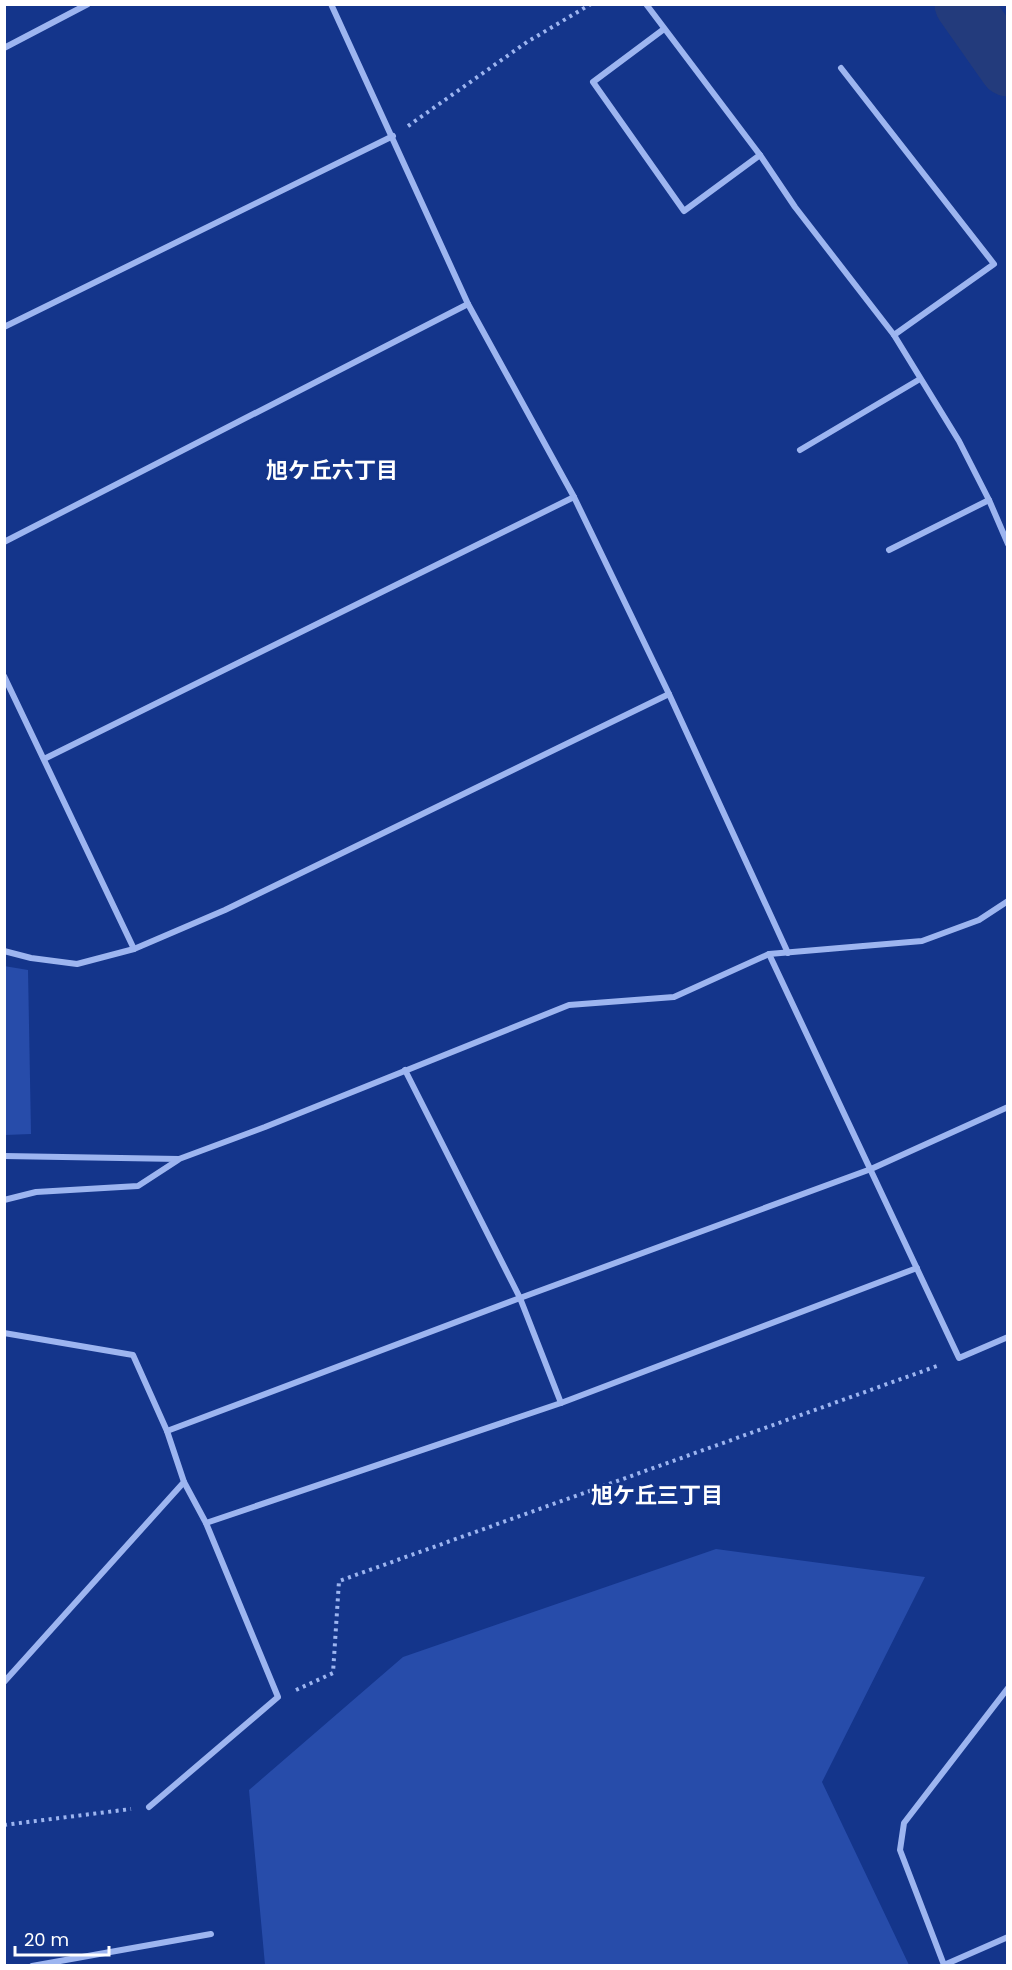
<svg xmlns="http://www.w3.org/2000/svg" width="1012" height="1970" font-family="Poppins,'Noto Sans JP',sans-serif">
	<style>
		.green { fill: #274caa }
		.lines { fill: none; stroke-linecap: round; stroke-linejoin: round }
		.river { stroke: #233b7c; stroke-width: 57 }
		.path { stroke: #9db5f0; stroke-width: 4; stroke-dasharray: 3 4.5; stroke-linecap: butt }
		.street { stroke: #9db5f0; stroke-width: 6 }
		.labels { text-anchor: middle; stroke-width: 4.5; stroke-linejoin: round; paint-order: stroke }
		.neighbourhood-label { font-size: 22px; font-weight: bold; fill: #fff; stroke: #14358b }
	</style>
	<rect width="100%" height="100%" fill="#14358b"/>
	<!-- green -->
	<g class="green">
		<path d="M4,966L28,970L31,1134L5,1135Z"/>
		<path d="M716,1549L925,1577L822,1782L909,1965H265L249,1790L403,1657Z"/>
	</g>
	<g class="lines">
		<!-- river -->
		<path class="river" d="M963,4L1008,68"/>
		<!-- path -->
		<g class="path">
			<path d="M408,126L527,42L591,4"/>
			<path d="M296,1690L333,1673L339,1581L940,1365"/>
			<path d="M4,1825L131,1809"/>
		</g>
		<!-- street -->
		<g class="street">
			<path d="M331,4L468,304L574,497L669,694L788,953"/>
			<path d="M646,4L760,155L795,207L894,335L959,441L989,500L1008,544"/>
			<path d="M664,29L593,82L684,211L760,155"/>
			<path d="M4,48L88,4"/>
			<path d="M841,68L994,264L894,335"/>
			<path d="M4,327L393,136"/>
			<path d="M800,450L920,379"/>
			<path d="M4,542L468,304"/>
			<path d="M889,550L989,500"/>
			<path d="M4,676L134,949"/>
			<path d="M44,759L574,497"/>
			<path d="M4,951L31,958L77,964L134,949L225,910L669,694"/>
			<path d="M769,954L959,1358L1008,1337"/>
			<path d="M405,1070L520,1298L561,1403"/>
			<path d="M4,1156L179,1159L265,1127L569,1005L674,997L769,954L922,941L979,920L1008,901"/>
			<path d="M4,1200L36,1192L138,1186L178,1160"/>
			<path d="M4,1333L133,1355L167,1431"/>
			<path d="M206,1523L561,1403L917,1268"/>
			<path d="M4,1682L184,1482L167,1431L520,1298L871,1169L1008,1107"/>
			<path d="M1008,1688L904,1823L900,1850L944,1965L1008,1937"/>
			<path d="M149,1807L278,1697L206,1523L184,1482"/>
			<path d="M32,1966L211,1934"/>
		</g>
	</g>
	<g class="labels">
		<!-- neighbourhood labels -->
		<g class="neighbourhood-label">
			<text x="332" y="478">旭ケ丘六丁目</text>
			<text x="657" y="1503">旭ケ丘三丁目</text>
		</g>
	</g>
	<!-- border -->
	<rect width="1012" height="1970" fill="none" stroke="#ffffff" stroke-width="12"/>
	<!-- scale -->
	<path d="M15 1946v9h94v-9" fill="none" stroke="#ffffff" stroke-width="3"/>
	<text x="24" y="1946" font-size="18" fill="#ffffff" stroke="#14358b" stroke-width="4.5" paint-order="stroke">20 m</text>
</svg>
